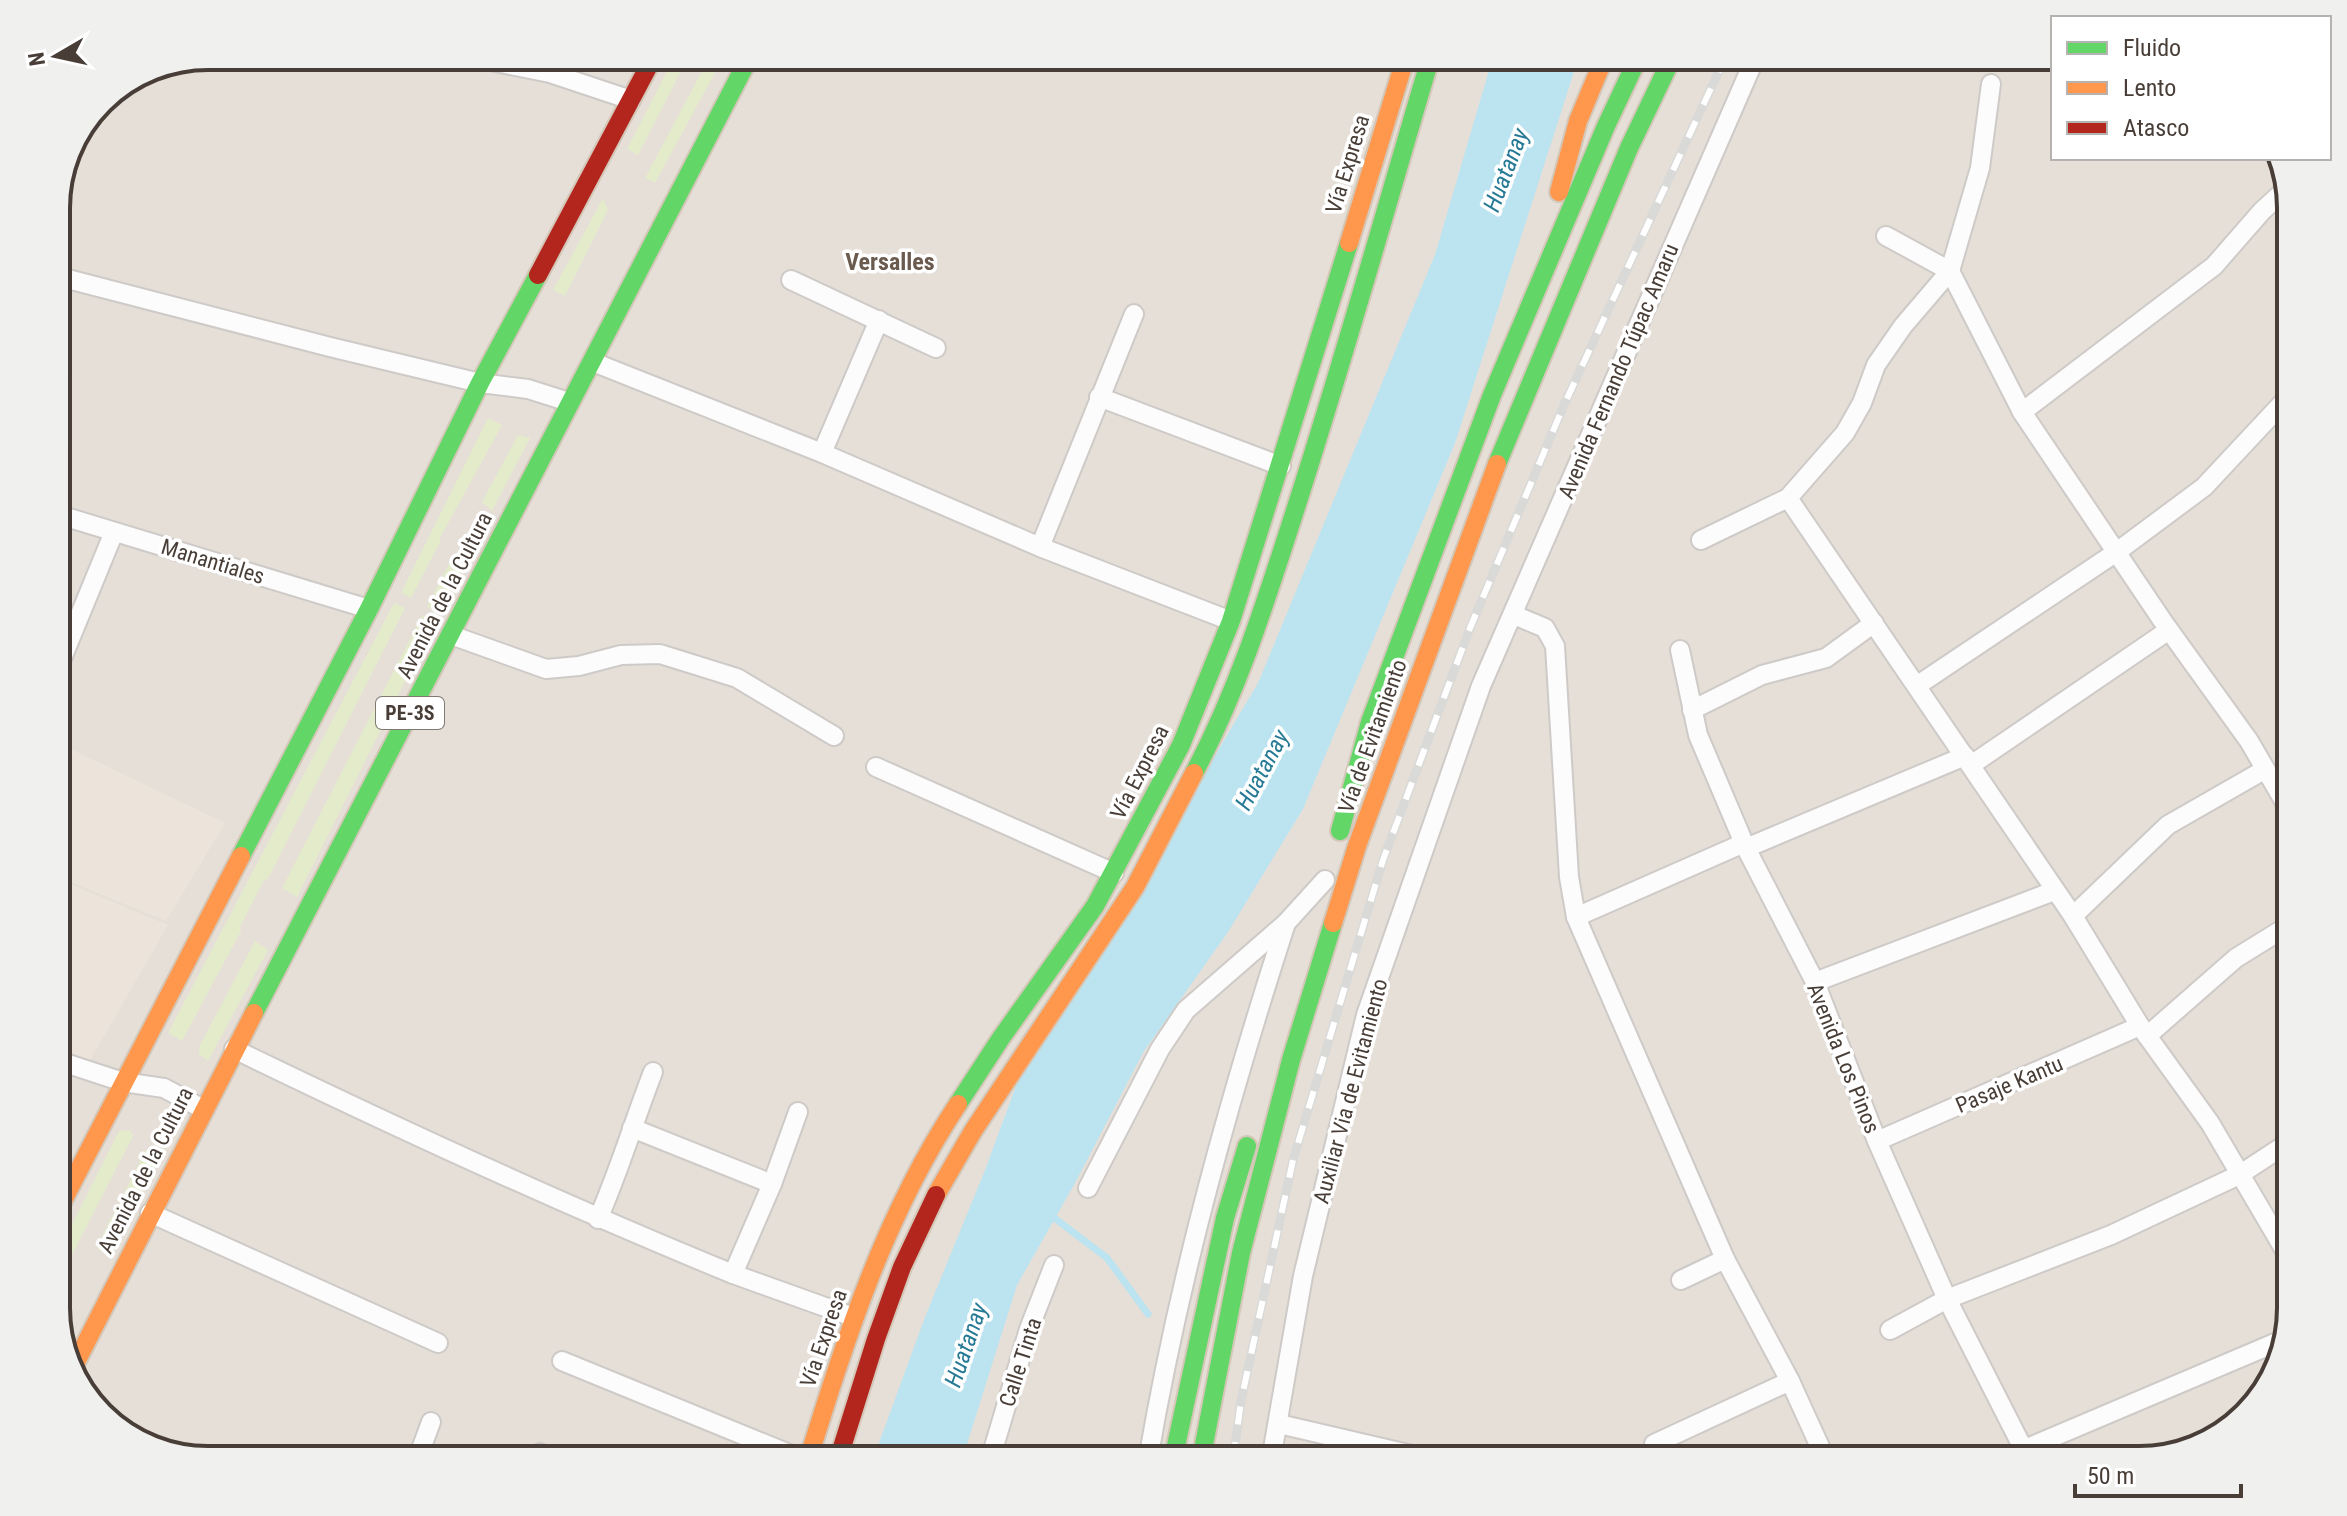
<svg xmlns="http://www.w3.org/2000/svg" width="2347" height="1516" font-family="'Roboto Condensed',sans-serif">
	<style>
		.residential { fill: #e5dfd8 }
		.education { fill: #ece4da }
		.green { fill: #e4ebcb }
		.water { fill: #bbe4f0 }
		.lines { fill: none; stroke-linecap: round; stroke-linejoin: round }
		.stream { stroke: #bbe4f0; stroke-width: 7 }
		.river { stroke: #bbe4f0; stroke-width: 40 }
		.street-casing { stroke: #cecac7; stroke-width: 22 }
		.fast-casing { stroke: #d4c7b8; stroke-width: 22 }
		.slow-casing { stroke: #d4c7b8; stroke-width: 22 }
		.jam-casing { stroke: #d4c7b8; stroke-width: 22 }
		.street { stroke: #fdfcfc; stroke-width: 18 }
		.fast { stroke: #63d668; stroke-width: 18 }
		.slow { stroke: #ff974d; stroke-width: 18 }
		.jam { stroke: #b3261e; stroke-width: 18 }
		.rail-casing { stroke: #d9d9d8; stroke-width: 9 }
		.rail { stroke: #fff; stroke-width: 6; stroke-dasharray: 18; stroke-linecap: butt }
		.labels { text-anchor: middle; stroke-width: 7; stroke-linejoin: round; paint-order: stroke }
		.shield { fill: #fff; stroke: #7f7873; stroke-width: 2 }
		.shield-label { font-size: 20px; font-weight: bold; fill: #483e37 }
		.street-label { font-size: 22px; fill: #483e37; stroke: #fff }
		.water-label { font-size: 24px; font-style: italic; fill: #277a95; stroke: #fff }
		.neighbourhood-label { font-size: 24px; font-weight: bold; fill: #6b5a4e; stroke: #fff }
		.rim { fill: none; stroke: #483e37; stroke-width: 4 }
	</style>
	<rect width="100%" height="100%" fill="#f1eeeb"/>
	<!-- residential -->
	<path class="residential" d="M208,56H2053V158H2278L2291,207V1309L2266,1392L2215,1440L2140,1460H208L124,1435L76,1384L56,1318V198L101,100L150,67Z"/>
	<!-- education -->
	<g class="education">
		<path d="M56,742L225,823L166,921L56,876Z"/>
		<path d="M56,878L168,925L88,1064L56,1054Z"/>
	</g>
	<!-- green -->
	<g class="green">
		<path d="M675,56H689L638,155L627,149Z"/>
		<path d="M710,56H724L655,183L645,178Z"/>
		<path d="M603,198L608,210L565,296L553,290Z"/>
		<path d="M488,418L502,425L440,538V542L411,598L401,593Z"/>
		<path d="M518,435L530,438L492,511L482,502Z"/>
		<path d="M454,554L467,562L440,613L427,607Z"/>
		<path d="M394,603L405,608L268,879L264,880L240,927L241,931L182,1041L168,1033Z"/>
		<path d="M422,616L435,622L297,897L282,888Z"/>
		<path d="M255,941L268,950L208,1061L199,1054V1047Z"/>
		<path d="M130,1130L133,1136L56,1286V1256L119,1131Z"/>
		<path d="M146,1150H154L159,1157L108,1252L100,1251L97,1246Z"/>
	</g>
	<!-- water -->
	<path class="water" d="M1514,56H1579L1455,443L1303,809L1228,932L1144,1051L1075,1183L1017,1285L962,1460H894L943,1326L1005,1174L1041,1076L1113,966L1276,692L1454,261Z"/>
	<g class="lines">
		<!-- stream -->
		<path class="stream" d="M1049,1214L1107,1258L1148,1314"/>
		<!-- river -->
		<path class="river" d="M894,1460L943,1326L1005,1174L1041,1076L1113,966L1276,692L1454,261L1514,56"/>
		<defs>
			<g id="street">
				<path d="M466,56L550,73L631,100"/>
				<path d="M1886,236L1950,271L2022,412L2164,623L2249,741L2291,813"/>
				<path d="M56,276L330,347L480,383L528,389L569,402"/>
				<path d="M791,280L936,348"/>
				<path d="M593,362L822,453L1040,547L1231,621"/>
				<path d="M1099,397L1281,466"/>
				<path d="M2022,412L2214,266L2262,211L2286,189"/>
				<path d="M822,453L879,320"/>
				<path d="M1788,498L2073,916L2140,1026L2210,1123L2291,1261"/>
				<path d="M56,514L369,609"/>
				<path d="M1701,540L1788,498L1845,433L1862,403L1876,365L1903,326L1950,271L1980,168L1991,84"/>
				<path d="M1040,547L1134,314"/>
				<path d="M1514,615L1545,628L1555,646L1569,877L1576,917L1725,1259L1790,1381L1826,1460"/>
				<path d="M451,635L546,669L579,666L621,655L660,654L737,678L834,736"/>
				<path d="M1680,650L1698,735L1746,848L1815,982L1877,1141L1947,1299L2029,1460"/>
				<path d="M56,673L114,532"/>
				<path d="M1918,685L2118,551L2204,487L2291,394"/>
				<path d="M1692,710L1762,675L1826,658L1874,623"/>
				<path d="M1971,765L2169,630"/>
				<path d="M876,767L1114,873"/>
				<path d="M1746,848L1965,756"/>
				<path d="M2073,916L2168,825L2264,770"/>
				<path d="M1576,917L1744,843"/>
				<path d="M1815,982L2054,891"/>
				<path d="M2147,1036L2236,958L2291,924"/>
				<path d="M234,1049C399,1129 564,1205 733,1274L772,1184L798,1112"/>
				<path d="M56,1060L123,1082L164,1088L203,1109"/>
				<path d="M632,1128L772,1184"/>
				<path d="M1877,1141L2140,1026"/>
				<path d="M1088,1188L1160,1049L1186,1010L1286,923L1325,880"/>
				<path d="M150,1213L438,1343"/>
				<path d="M598,1219C619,1171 634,1121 653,1072"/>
				<path d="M733,1274L853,1317"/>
				<path d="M1681,1280L1725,1259"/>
				<path d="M1890,1330L1947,1299L2111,1235L2239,1175L2291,1141"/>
				<path d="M562,1361L804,1460"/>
				<path d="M1279,1424L1434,1460"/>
				<path d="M1654,1444L1790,1381"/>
				<path d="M2025,1449L2282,1340"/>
				<path d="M417,1460L431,1422"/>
				<path d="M538,1460L540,1453"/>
				<path d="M990,1460L1029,1329L1054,1265"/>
				<path d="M1148,1460C1179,1278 1229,1099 1286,923"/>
				<path d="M1271,1460L1303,1276L1366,1015L1481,686L1756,56"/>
			</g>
			<g id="fast">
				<path d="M1497,464L1629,148L1673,56"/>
				<path d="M1194,773C1237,692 1264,607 1292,520C1342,366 1385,211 1431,56"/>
				<path d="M1340,831L1370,722L1492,395L1606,126L1639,56"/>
				<path d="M241,856L369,609L480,383L538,275"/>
				<path d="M254,1013L750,56"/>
				<path d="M958,1104L1001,1038L1095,906L1181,745L1231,621L1349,243"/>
				<path d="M1173,1460L1225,1218L1247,1146"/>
				<path d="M1201,1460L1241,1253L1291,1060L1333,923"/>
			</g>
			<g id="slow">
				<path d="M1559,192L1578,121L1605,56"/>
				<path d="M1349,243L1406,56"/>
				<path d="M1333,923L1357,846L1497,464"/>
				<path d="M936,1195L973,1131L1135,887L1194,773"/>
				<path d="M56,1214L241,856"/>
				<path d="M72,1370L254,1013"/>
				<path d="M808,1460C847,1335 885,1214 958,1104"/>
			</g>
			<g id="jam">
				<path d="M538,275L654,56"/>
				<path d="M838,1460L876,1339L902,1267L936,1195"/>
			</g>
		</defs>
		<!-- street casing -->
		<use href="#street" class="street-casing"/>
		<!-- fast casing -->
		<use href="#fast" class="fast-casing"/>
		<!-- slow casing -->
		<use href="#slow" class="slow-casing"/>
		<!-- jam casing -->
		<use href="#jam" class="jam-casing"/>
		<!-- street -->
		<use href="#street" class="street"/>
		<!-- fast -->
		<use href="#fast" class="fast"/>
		<!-- slow -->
		<use href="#slow" class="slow"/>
		<!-- jam -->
		<use href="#jam" class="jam"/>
		<defs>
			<path id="rail" d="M1233,1460L1241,1401L1293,1160L1383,860L1470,628L1564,405L1726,56"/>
		</defs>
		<!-- rail casing -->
		<use href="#rail" class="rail-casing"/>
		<!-- rail -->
		<use href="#rail" class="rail"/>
	</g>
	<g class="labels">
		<!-- shield labels -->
		<rect class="shield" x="376" y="697" width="68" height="32" rx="6"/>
		<g class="shield-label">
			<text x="410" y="720">PE-3S</text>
		</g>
		<!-- street labels -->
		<g class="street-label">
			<text transform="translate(1347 164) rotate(-73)" y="8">Vía Expresa</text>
			<text transform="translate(1618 371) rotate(-67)" y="8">Avenida Fernando Túpac Amaru</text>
			<text transform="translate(213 561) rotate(17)" y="8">Manantiales</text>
			<text transform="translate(444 595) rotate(-63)" y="8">Avenida de la Cultura</text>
			<text transform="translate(1372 736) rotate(-70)" y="8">Vía de Evitamiento</text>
			<text transform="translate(1139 772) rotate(-63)" y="8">Vía Expresa</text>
			<text transform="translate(1844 1058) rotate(68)" y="8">Avenida Los Pinos</text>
			<text transform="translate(2009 1084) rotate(-23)" y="8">Pasaje Kantu</text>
			<text transform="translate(1350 1091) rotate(-75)" y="8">Auxiliar Via de Evitamiento</text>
			<text transform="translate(145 1170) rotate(-63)" y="8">Avenida de la Cultura</text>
			<text transform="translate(823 1338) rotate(-71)" y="8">Vía Expresa</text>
			<text transform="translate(1020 1362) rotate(-72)" y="8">Calle Tinta</text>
		</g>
		<!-- water labels -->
		<g class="water-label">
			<text transform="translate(1506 170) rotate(-69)" y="8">Huatanay</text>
			<text transform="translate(1262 770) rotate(-62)" y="8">Huatanay</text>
			<text transform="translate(966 1345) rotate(-71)" y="8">Huatanay</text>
		</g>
		<!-- neighbourhood labels -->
		<g class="neighbourhood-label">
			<text x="890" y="270">Versalles</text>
		</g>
	</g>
	<!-- crop -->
	<path d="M0 0H2347V1516H0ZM208 70H2139A138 138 0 0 1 2277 208V1308A138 138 0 0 1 2139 1446H208A138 138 0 0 1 70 1308V208A138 138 0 0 1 208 70Z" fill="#f0f0ef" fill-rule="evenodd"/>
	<path class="rim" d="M208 70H2139A138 138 0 0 1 2277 208V1308A138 138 0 0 1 2139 1446H208A138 138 0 0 1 70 1308V208A138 138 0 0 1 208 70Z"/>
	<!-- legend -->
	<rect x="2051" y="16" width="280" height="144" fill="#ffffff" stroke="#b6b2af" stroke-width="2"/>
	<rect x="2067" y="42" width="40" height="12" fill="#63d668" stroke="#b6b2af" stroke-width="2"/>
	<text x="2123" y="56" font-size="24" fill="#483e37">Fluido</text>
	<rect x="2067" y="82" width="40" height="12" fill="#ff974d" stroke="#b6b2af" stroke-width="2"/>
	<text x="2123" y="96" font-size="24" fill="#483e37">Lento</text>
	<rect x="2067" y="122" width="40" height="12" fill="#b3261e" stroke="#b6b2af" stroke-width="2"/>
	<text x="2123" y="136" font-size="24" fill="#483e37">Atasco</text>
	<!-- north arrow -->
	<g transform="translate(56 56) rotate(261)" stroke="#ffffff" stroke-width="6" paint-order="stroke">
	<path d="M0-6L14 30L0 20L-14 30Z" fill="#483e37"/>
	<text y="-12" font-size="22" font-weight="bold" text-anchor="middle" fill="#483e37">N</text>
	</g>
	<!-- scale -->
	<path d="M2075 1484v12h166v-12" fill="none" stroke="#483e37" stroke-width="4"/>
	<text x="2087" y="1484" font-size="24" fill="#483e37" stroke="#ffffff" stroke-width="6" paint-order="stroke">50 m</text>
</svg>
